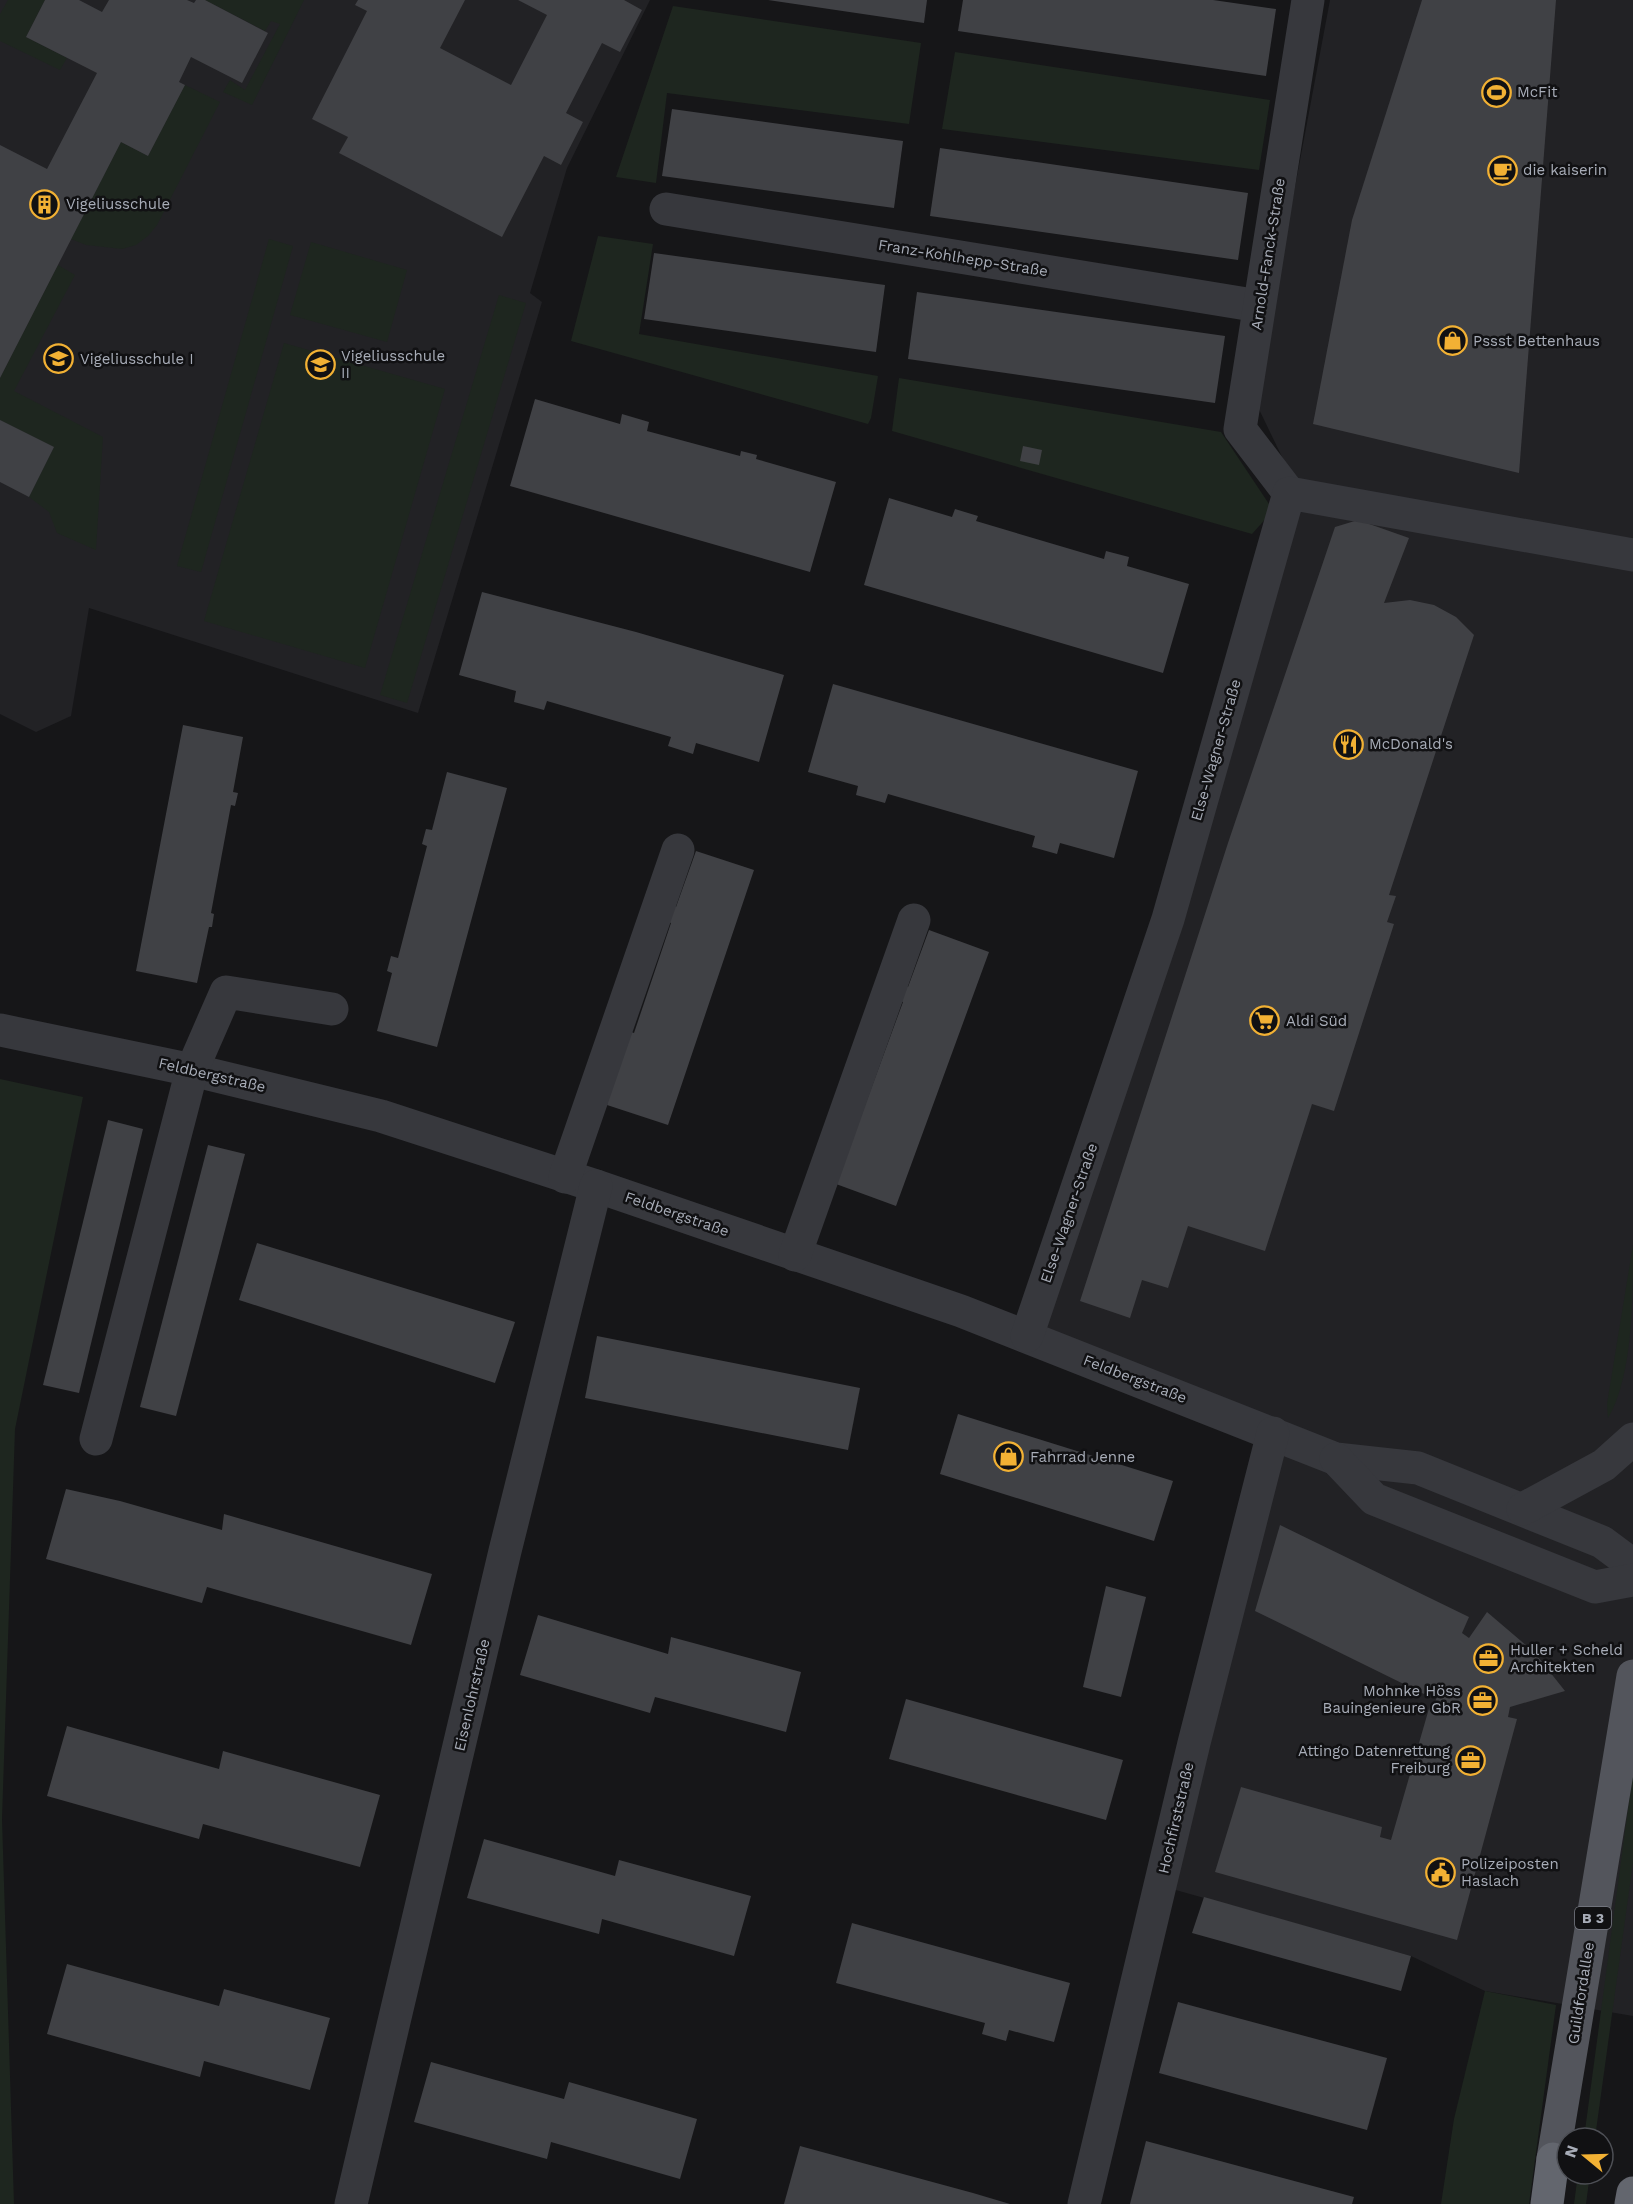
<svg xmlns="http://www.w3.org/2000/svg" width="1633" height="2204" font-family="'Work Sans',sans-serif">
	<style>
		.built { fill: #222225 }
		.green { fill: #1e261f }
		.building { fill: #404145 }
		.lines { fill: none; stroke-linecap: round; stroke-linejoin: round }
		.minor { stroke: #37383d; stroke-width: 33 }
		.major { stroke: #53555c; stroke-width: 33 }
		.highway { stroke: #63666e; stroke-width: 33 }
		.labels { text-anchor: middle; stroke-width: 5; stroke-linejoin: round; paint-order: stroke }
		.shield { fill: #111113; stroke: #7b7e86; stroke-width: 1.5 }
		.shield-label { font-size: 14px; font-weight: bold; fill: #a8adb8 }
		.poi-label { font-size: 15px; fill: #a8adb8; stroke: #111113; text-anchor: start }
		.street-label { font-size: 15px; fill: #a8adb8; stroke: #111113 }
	</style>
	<rect width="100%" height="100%" fill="#161618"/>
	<!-- built -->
	<g class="built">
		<path d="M0,0H650L567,168L530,293L542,302L418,713L89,608L71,716L36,732L0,714Z"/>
		<path d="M1330,0H1633V2016L1485,1991L1411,1956L1165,1887L1277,1429L1034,1334L1296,486L1255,401Z"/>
	</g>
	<!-- green -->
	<g class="green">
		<path d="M8,0H45L26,37L67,58L60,70L0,41V14Z"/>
		<path d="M205,0H304L252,105L223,92L230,80L245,90L280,24L271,21L265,31Z"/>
		<path d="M673,6L921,43L909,124L667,93L656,183L616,177Z"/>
		<path d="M955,52L1270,100L1259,170L942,129Z"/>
		<path d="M185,85L220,102L157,225L148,236L136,245L122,249L86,245L71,239L121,142L148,156Z"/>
		<path d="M598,236L653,244L639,334L878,376L871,418L868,424L571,341Z"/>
		<path d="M269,239L293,246L201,572L177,566Z"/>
		<path d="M311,242L407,270L387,342L290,315Z"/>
		<path d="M58,265L75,275L14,391L103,437L96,550L57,533L49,512L29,497L54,447L0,420V378Z"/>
		<path d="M499,295L526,303L407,703L380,695Z"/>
		<path d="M284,343L445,389L365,668L204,621Z"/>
		<path d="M899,378L1221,432L1269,504V515L1252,534L892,431Z"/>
		<path d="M0,1079L83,1097L15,1429L2,1819L14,2204H0Z"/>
		<path d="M1633,1245C1633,1296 1633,1376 1608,1418L1607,1404Z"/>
		<path d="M1633,1772V1862L1595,2138H1584Z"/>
		<path d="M1485,1991L1556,2005L1529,2204H1441L1454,2119Z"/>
		<path d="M1578,2174H1590L1586,2204H1574Z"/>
	</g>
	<!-- building -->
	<g class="building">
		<path d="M45,0H79L102,12L109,0H187L194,3L196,0H205L268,33L242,83L191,57L179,82L185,85L148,156L121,142L0,378V145L47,169L97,73L26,37Z"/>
		<path d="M358,0H465L440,48L511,85L547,15L518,0H624L642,10L620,52L602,43L566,113L583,122L561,165L544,156L502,237L339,153L348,137L312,119L367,11L355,5Z"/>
		<path d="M768,0H927L924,23Z"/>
		<path d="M963,0H1213L1276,9L1266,76L958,31Z"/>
		<path d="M1422,0H1556L1519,473L1313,424L1352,220Z"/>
		<path d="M672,109L903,141L894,208L662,176Z"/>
		<path d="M940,148L1248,193L1238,260L930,216Z"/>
		<path d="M654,253L885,285L876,352L644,319Z"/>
		<path d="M917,292L1225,336L1215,403L908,359Z"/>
		<path d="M535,399L620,424L622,414L649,422L647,431L740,456L741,451L757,455L756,459L836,482L810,572L510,486Z"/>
		<path d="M0,420L54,447L29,497L0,482Z"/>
		<path d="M1023,446L1042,450L1039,465L1020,461Z"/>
		<path d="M889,498L952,517L955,509L978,516L976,521L1104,559L1106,551L1129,557L1127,566L1189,584L1163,673L864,585Z"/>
		<path d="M1358,520L1409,538L1384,603L1410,600L1434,605L1456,617L1474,635L1389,895L1396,896L1387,922L1394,924L1334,1111L1312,1104L1265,1251L1188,1226L1168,1288L1142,1280L1130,1318L1080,1301L1228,843L1335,527Z"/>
		<path d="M482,592L636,632L784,675L759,762L696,743L693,754L668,746L671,737L547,701L544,710L514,702L516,691L459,675Z"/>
		<path d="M833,684L1138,771L1114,858L1060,843L1057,854L1032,847L1035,836L888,794L885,803L856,795L858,786L808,772Z"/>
		<path d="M183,725L243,737L233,792L238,793L235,806L231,805L211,913L214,914L212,927H209L197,983L136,971Z"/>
		<path d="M447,772L507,788L437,1047L377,1031L392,973L387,971L391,956L398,958L427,846L422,844L426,829L432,830Z"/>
		<path d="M696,851L754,870L668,1125L607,1105L626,1030L634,1033L671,923L664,920L670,905L676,907Z"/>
		<path d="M929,930L989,952L896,1206L836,1184L903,1002L898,1000L903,985L908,987Z"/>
		<path d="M108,1120L143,1129L79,1393L43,1385Z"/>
		<path d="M208,1145L245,1154L176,1416L140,1407Z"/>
		<path d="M257,1243L515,1322L495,1383L239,1300Z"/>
		<path d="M597,1336L860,1388L848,1450L585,1398Z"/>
		<path d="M958,1414L1173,1481L1154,1541L940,1474Z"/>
		<path d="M66,1489L120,1501L222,1530L224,1514L432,1574L411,1645L207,1587L202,1603L46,1559Z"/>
		<path d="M1280,1525L1469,1617L1462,1633L1469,1638L1487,1612L1534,1652L1565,1691L1510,1707L1508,1717L1517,1719L1457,1940L1215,1872L1241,1787L1382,1827L1380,1837L1391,1840L1430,1705L1434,1706L1437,1696L1427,1690L1424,1694L1255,1611Z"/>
		<path d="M1106,1586L1146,1597L1121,1697L1083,1687Z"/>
		<path d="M538,1615L668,1654L671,1637L801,1672L786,1732L655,1697L650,1713L520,1675Z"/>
		<path d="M906,1699L1123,1760L1106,1820L889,1759Z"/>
		<path d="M67,1726L219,1769L223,1751L380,1795L360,1867L203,1824L199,1839L47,1796Z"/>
		<path d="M484,1839L615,1876L619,1860L751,1896L734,1956L602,1919L599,1934L467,1898Z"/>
		<path d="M1204,1897L1411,1956L1401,1991L1192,1933Z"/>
		<path d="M852,1923L1070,1983L1054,2042L1009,2030L1006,2041L982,2034L985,2023L836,1983Z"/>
		<path d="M67,1964L219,2006L224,1989L330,2018L310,2090L204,2061L200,2077L47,2034Z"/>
		<path d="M1178,2002L1387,2058L1367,2130L1159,2073Z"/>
		<path d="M431,2062L564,2099L569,2082L697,2119L680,2179L551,2142L547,2159L414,2122Z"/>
		<path d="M1146,2141L1354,2197L1352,2204H1130Z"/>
		<path d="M800,2146L973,2193L1010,2204H784Z"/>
	</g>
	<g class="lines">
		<!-- minor -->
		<g class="minor">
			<path d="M666,209L1259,306"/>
			<path d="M1289,493L1240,429L1308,0"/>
			<path d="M0,1030L192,1070L381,1116L596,1186L961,1311L1336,1459L1418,1468L1602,1542L1633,1565"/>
			<path d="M565,1177L678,850"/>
			<path d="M795,1255L914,920"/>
			<path d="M1027,1336L1168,919L1289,493L1633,555"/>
			<path d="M96,1439L192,1070L226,992L332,1009"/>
			<path d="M1336,1459L1374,1499L1595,1587L1633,1580"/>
			<path d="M1523,1509L1604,1465L1633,1439"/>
			<path d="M351,2204L505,1551L596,1186"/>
			<path d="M1084,2204L1194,1743L1273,1433"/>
		</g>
		<!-- major -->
		<path class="major" d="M1553,2159L1633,1676"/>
		<!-- highway -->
		<g class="highway">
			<path d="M1547,2204L1553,2159"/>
			<path d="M1631,2204L1633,2193"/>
		</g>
	</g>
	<!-- icons -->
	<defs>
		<symbol id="stadium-ring" viewBox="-11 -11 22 22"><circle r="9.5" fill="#111113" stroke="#f2b134" stroke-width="1.5"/><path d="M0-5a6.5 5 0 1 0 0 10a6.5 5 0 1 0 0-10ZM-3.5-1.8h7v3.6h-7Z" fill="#f2b134"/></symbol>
		<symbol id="cafe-ring" viewBox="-11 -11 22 22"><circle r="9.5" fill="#111113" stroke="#f2b134" stroke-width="1.5"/><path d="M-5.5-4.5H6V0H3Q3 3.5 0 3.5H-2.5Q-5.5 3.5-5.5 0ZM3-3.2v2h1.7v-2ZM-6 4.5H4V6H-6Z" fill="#f2b134"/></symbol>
		<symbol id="building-ring" viewBox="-11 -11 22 22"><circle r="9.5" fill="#111113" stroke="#f2b134" stroke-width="1.5"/><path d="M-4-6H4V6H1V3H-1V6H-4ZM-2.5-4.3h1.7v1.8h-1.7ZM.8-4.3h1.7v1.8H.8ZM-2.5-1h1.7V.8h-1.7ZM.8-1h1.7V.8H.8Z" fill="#f2b134"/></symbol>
		<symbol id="shop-ring" viewBox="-11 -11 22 22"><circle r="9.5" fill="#111113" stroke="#f2b134" stroke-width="1.5"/><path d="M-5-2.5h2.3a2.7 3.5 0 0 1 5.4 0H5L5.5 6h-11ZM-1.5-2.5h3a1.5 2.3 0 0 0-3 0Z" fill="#f2b134"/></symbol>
		<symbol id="school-ring" viewBox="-11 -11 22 22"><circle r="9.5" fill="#111113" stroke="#f2b134" stroke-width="1.5"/><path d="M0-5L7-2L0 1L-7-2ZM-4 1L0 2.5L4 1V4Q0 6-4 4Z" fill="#f2b134"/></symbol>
		<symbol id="restaurant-ring" viewBox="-11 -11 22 22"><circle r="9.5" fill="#111113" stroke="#f2b134" stroke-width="1.5"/><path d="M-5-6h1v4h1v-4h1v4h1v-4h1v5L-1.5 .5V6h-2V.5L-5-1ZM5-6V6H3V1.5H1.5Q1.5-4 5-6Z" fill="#f2b134"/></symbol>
		<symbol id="supermarket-ring" viewBox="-11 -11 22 22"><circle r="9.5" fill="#111113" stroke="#f2b134" stroke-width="1.5"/><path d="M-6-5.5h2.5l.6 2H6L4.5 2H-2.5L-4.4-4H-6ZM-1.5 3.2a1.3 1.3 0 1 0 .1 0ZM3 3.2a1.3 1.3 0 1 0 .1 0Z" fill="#f2b134"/></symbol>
		<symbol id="office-ring" viewBox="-11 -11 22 22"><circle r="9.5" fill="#111113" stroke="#f2b134" stroke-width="1.5"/><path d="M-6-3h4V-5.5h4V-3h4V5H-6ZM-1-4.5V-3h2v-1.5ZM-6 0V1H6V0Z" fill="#f2b134"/></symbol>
		<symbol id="civic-ring" viewBox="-11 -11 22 22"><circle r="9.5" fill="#111113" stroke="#f2b134" stroke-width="1.5"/><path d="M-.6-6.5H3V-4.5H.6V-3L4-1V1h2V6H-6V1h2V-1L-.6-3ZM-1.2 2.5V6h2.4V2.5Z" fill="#f2b134"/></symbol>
	</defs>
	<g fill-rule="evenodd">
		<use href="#stadium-ring" x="1480" y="76" width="33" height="33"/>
		<use href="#cafe-ring" x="1486" y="154" width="33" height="33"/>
		<use href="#building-ring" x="28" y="188" width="33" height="33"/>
		<use href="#shop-ring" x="1436" y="324" width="33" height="33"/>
		<use href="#school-ring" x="42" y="342" width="33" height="33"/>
		<use href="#school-ring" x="304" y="348" width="33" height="33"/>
		<use href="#restaurant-ring" x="1332" y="728" width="33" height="33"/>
		<use href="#supermarket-ring" x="1248" y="1004" width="33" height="33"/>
		<use href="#shop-ring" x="992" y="1440" width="33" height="33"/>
		<use href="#office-ring" x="1472" y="1642" width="33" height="33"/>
		<use href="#office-ring" x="1466" y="1684" width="33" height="33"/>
		<use href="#office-ring" x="1454" y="1744" width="33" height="33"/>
		<use href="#civic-ring" x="1424" y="1856" width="33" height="33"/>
	</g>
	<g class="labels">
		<!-- shield labels -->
		<rect class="shield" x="1575" y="1907" width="36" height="22" rx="4.5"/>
		<g class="shield-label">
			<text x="1593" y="1923">B 3</text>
		</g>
		<!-- poi labels -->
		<g class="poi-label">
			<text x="1517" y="97">McFit</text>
			<text x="1523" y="175">die kaiserin</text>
			<text x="66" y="209">Vigeliusschule</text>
			<text x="1473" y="346">Pssst Bettenhaus</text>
			<text x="341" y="361">Vigeliusschule<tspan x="341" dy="17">II</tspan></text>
			<text x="80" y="364">Vigeliusschule I</text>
			<text x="1369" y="749">McDonald's</text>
			<text x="1286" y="1026">Aldi Süd</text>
			<text x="1030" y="1462">Fahrrad Jenne</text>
			<text x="1510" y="1655">Huller + Scheld<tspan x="1510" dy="17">Architekten</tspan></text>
			<text x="1461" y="1696" text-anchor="end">Mohnke Höss<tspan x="1461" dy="17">Bauingenieure GbR</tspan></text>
			<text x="1450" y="1756" text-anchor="end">Attingo Datenrettung<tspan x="1450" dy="17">Freiburg</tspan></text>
			<text x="1461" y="1869">Polizeiposten<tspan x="1461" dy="17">Haslach</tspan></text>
		</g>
		<!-- street labels -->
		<g class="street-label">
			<text transform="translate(1268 254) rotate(-81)" y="5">Arnold-Fanck-Straße</text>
			<text transform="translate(963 258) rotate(9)" y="5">Franz-Kohlhepp-Straße</text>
			<text transform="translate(1216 750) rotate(-74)" y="5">Else-Wagner-Straße</text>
			<text transform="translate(212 1075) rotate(13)" y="5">Feldbergstraße</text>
			<text transform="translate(1069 1213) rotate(-71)" y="5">Else-Wagner-Straße</text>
			<text transform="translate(677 1214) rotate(19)" y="5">Feldbergstraße</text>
			<text transform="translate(1135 1379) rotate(21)" y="5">Feldbergstraße</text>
			<text transform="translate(472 1695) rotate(-77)" y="5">Eisenlohrstraße</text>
			<text transform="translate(1176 1818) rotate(-77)" y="5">Hochfirststraße</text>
			<text transform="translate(1581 1993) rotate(-81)" y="5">Guildfordallee</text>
		</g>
	</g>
	<!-- north arrow -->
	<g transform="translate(1585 2156) rotate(289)"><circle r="28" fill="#111113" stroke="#4d4f55" stroke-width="1.5"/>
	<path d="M0-4.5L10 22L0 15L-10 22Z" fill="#f2b134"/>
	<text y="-9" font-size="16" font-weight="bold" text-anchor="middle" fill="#a8adb8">N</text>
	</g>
</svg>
